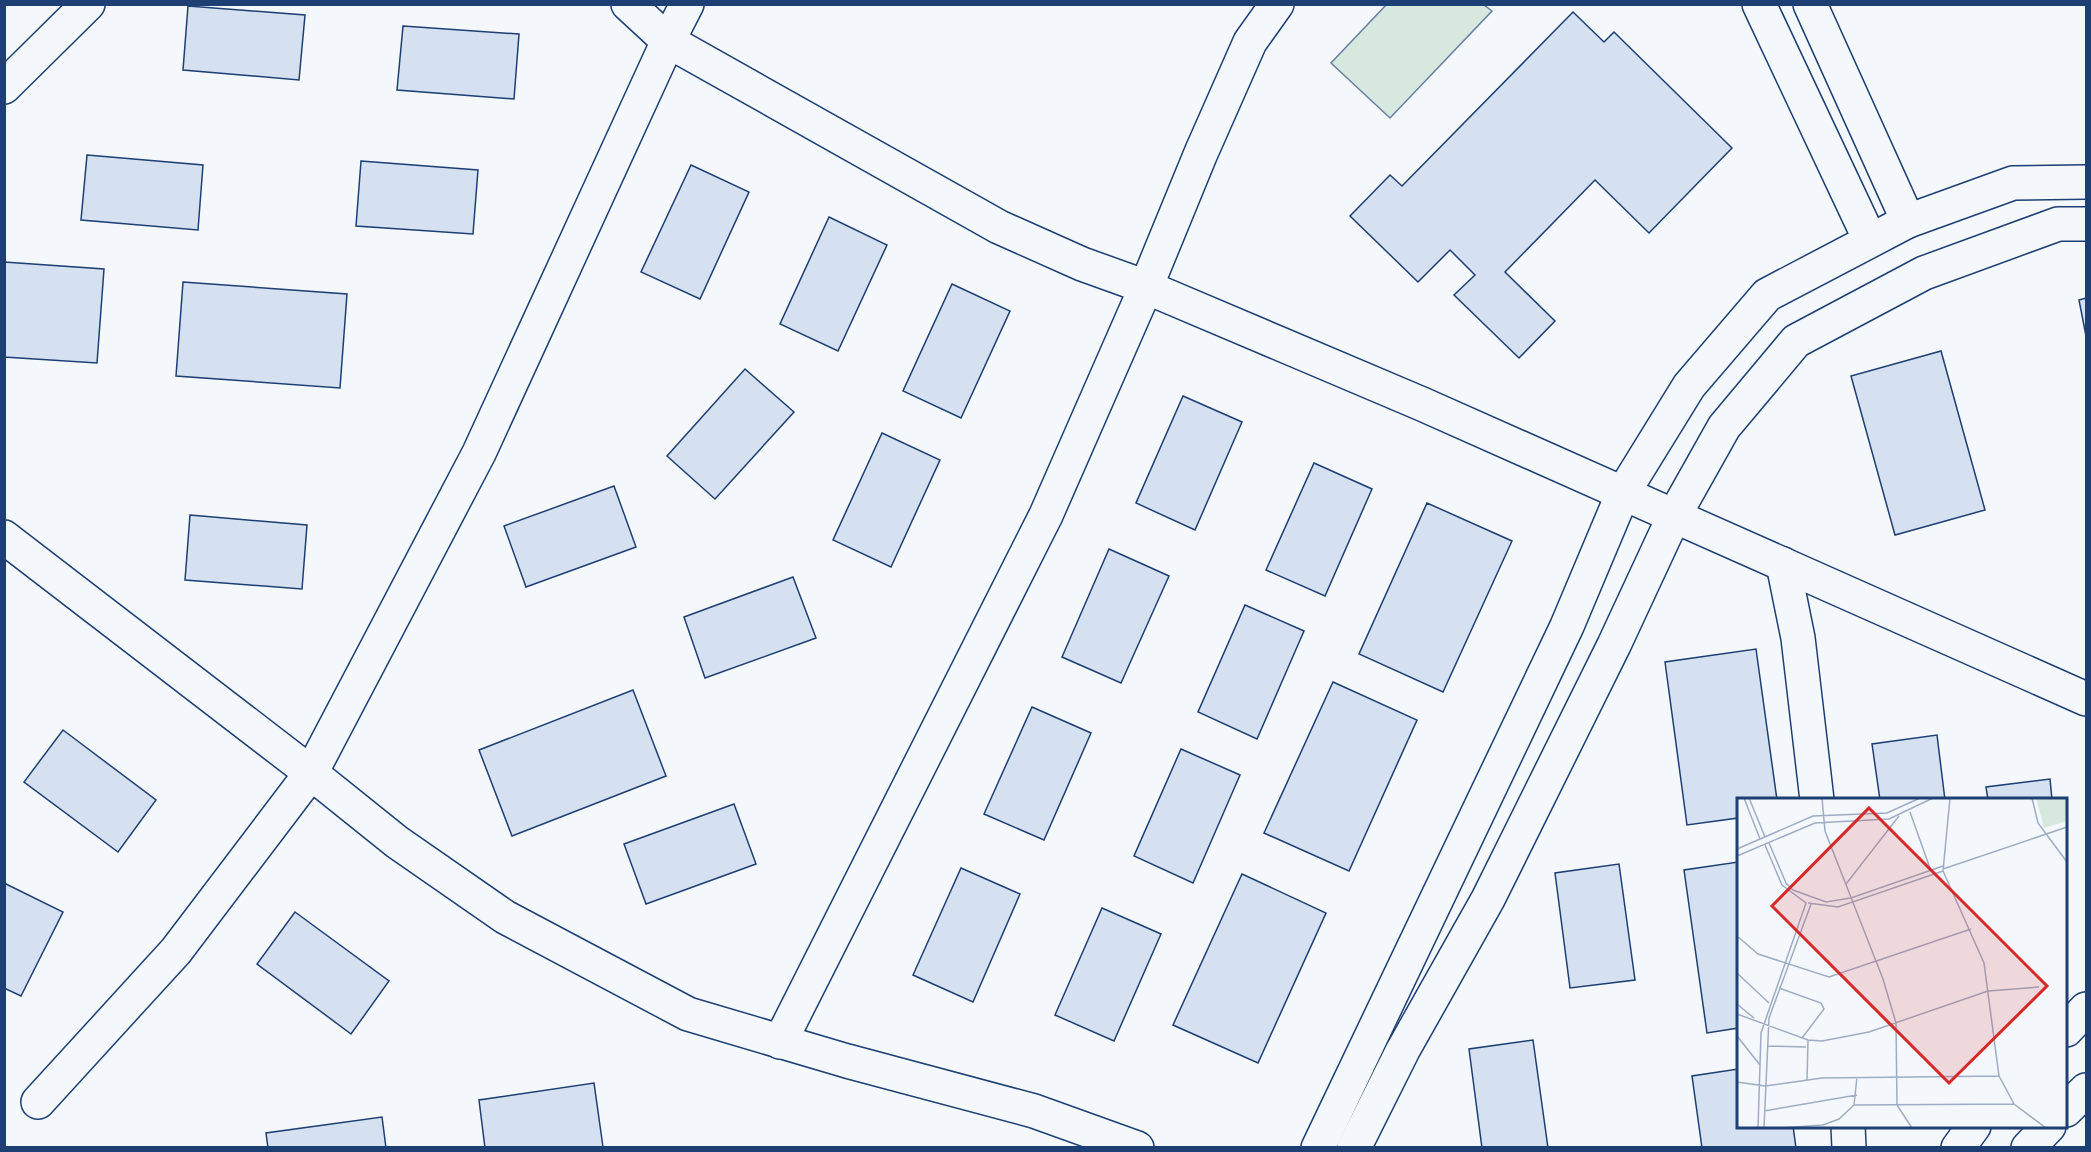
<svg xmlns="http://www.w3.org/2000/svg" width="2091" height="1152" font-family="Figtree,sans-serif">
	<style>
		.green { fill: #d7e8df; stroke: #687fa3; stroke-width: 1.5 }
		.building { fill: #d5e0f0; stroke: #1d3f73; stroke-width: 1.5 }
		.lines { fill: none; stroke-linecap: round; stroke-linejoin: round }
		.street-casing { stroke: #1d3f73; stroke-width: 36 }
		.secondary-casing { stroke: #1d3f73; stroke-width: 36 }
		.street { stroke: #f4f7fb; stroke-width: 33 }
		.secondary { stroke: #f4f7fb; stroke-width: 33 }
		.inset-road { fill: none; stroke: #9eadc5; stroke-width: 1.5 }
		.view { fill: #d62828; fill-opacity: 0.15; stroke: #d62828; stroke-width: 3 }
		.inset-edge { fill: none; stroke: #1d3f73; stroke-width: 3 }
	</style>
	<rect width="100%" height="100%" fill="#f4f7fb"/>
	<!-- green -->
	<path class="green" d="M1387,4L1484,5L1492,11L1390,118L1331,63Z"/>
	<!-- building -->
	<g class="building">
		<path d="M188,6L305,15L299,80L183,70Z"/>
		<path d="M1573,12L1604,42L1614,32L1732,148L1649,233L1595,180L1505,272L1555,321L1519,358L1454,295L1475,275L1450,250L1418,282L1350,216L1390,175L1402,186Z"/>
		<path d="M403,26L519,34L514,99L397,90Z"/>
		<path d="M87,155L203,165L198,230L81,220Z"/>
		<path d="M361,161L478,170L473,234L356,226Z"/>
		<path d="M691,165L749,192L700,299L641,272Z"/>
		<path d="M829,217L887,245L838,351L780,324Z"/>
		<path d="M4,262L104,269L97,363L4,357Z"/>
		<path d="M183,282L347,294L340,388L176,376Z"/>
		<path d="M952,284L1010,311L961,418L903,391Z"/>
		<path d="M2086,298V336L2079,300Z"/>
		<path d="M1941,351L1985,510L1895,535L1851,376Z"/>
		<path d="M745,369L794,412L715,499L667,456Z"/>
		<path d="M1183,396L1242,422L1195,530L1136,503Z"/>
		<path d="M882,433L940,460L891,567L833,540Z"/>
		<path d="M1314,463L1372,489L1325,596L1266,570Z"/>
		<path d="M614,486L636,547L526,587L504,526Z"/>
		<path d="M1427,503L1512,541L1443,692L1359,654Z"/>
		<path d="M190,515L307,525L302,589L185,580Z"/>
		<path d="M1109,549L1169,576L1121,683L1062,657Z"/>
		<path d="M793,577L816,638L705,678L684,617Z"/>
		<path d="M1245,605L1304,631L1257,739L1198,712Z"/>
		<path d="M1756,649L1777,800H1738V818L1687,825L1665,662Z"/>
		<path d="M1333,682L1417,720L1349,871L1264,833Z"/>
		<path d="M633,690L666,776L512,836L479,750Z"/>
		<path d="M1032,707L1091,733L1044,840L984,814Z"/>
		<path d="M63,730L156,800L118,852L24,782Z"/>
		<path d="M1937,735L1945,800H1880L1872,744Z"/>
		<path d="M1181,749L1240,775L1193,883L1134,856Z"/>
		<path d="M2050,779L2052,800H1988L1986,787Z"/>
		<path d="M734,804L756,864L646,904L624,844Z"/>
		<path d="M1738,862V1028L1707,1033L1684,870Z"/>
		<path d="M1619,864L1635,980L1570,988L1555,873Z"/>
		<path d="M961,868L1020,894L973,1002L913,975Z"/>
		<path d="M1242,874L1326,913L1258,1063L1173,1025Z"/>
		<path d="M4,883L63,912L21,996L4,988Z"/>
		<path d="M1102,908L1161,934L1114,1041L1055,1015Z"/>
		<path d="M295,912L389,981L351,1034L257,964Z"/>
		<path d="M1533,1040L1548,1148H1482L1469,1049Z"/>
		<path d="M1738,1069V1126H1793L1796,1148H1702L1692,1076Z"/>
		<path d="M594,1083L603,1147L485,1148L479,1100Z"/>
		<path d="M382,1117L386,1148H268L266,1133Z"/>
	</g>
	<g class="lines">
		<defs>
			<g id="street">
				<path d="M628,4L668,41L999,227L1082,264L1146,287L1422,404L2086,699"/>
				<path d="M1759,4L1870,240"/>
				<path d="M1810,4L1908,221L2013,183L2086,182"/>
				<path d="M4,87L88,4"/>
				<path d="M4,537L311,773L397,842L505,917L688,1014L847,1061L1034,1111L1137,1148"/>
				<path d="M1783,564L1798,638L1817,800"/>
				<path d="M780,1042L1046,515L1146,287L1201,153L1250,42L1277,4"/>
				<path d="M38,1102L176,951L311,773L479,453L668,41L687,4"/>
				<path d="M1848,1126L1849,1148"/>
				<path d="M1318,1148L1567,626L1623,493L1689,386L1767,295L1908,221"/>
				<path d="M1354,1148L1403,1050L1488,899L1614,645L1674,516L1724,427L1796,341L1924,273L2058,224H2086"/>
			</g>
			<g id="secondary">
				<path d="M2066,1030L2086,1009"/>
				<path d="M2066,1110L2086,1090"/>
				<path d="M1958,1148L1974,1126"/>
				<path d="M2028,1148L2049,1126"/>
			</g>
		</defs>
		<!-- street casing -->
		<use href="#street" class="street-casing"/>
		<!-- secondary casing -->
		<use href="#secondary" class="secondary-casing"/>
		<!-- street -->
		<use href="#street" class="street"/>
		<!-- secondary -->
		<use href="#secondary" class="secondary"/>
	</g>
	<!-- overview -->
	<g transform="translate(1737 798)">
		<rect width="330" height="330" fill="#f4f7fb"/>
		<path d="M299,0H330V23L307,30Z" fill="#d7e8df"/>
		<path class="inset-road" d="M7,0L23,41M12,0L28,39M85,0L88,33L146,181L159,225L160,307L175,330M295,0L301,25L330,64M173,14L194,73M32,45L49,85L56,92L89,104L114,100L206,68M0,51L76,18L150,15L183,0M0,58L78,25L152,21L196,0M206,71L330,29M109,86L162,18M71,105L101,109L206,73M0,138L21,156L92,179L234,131M0,175L32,205M42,190L84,205L87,211L65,240M0,206L17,220M0,216L71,242L85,243L132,234L251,193L302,189M0,238L23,267M30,248L69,249M70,283L71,242M0,284L28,288L85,280L262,278L247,165L206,73L213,0M277,306L309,330M117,307L277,306L262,278M27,313L120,297M21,330L24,235L69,105L45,87L28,47M27,330L32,220L74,106M44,330L86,327L102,321L117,307L120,279"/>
		<path class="view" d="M132,10L310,188L212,285L35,108Z"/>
		<rect width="330" height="330" class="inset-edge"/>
	</g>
	<!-- border -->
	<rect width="2091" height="1152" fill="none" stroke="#1d3f73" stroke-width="12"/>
</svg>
